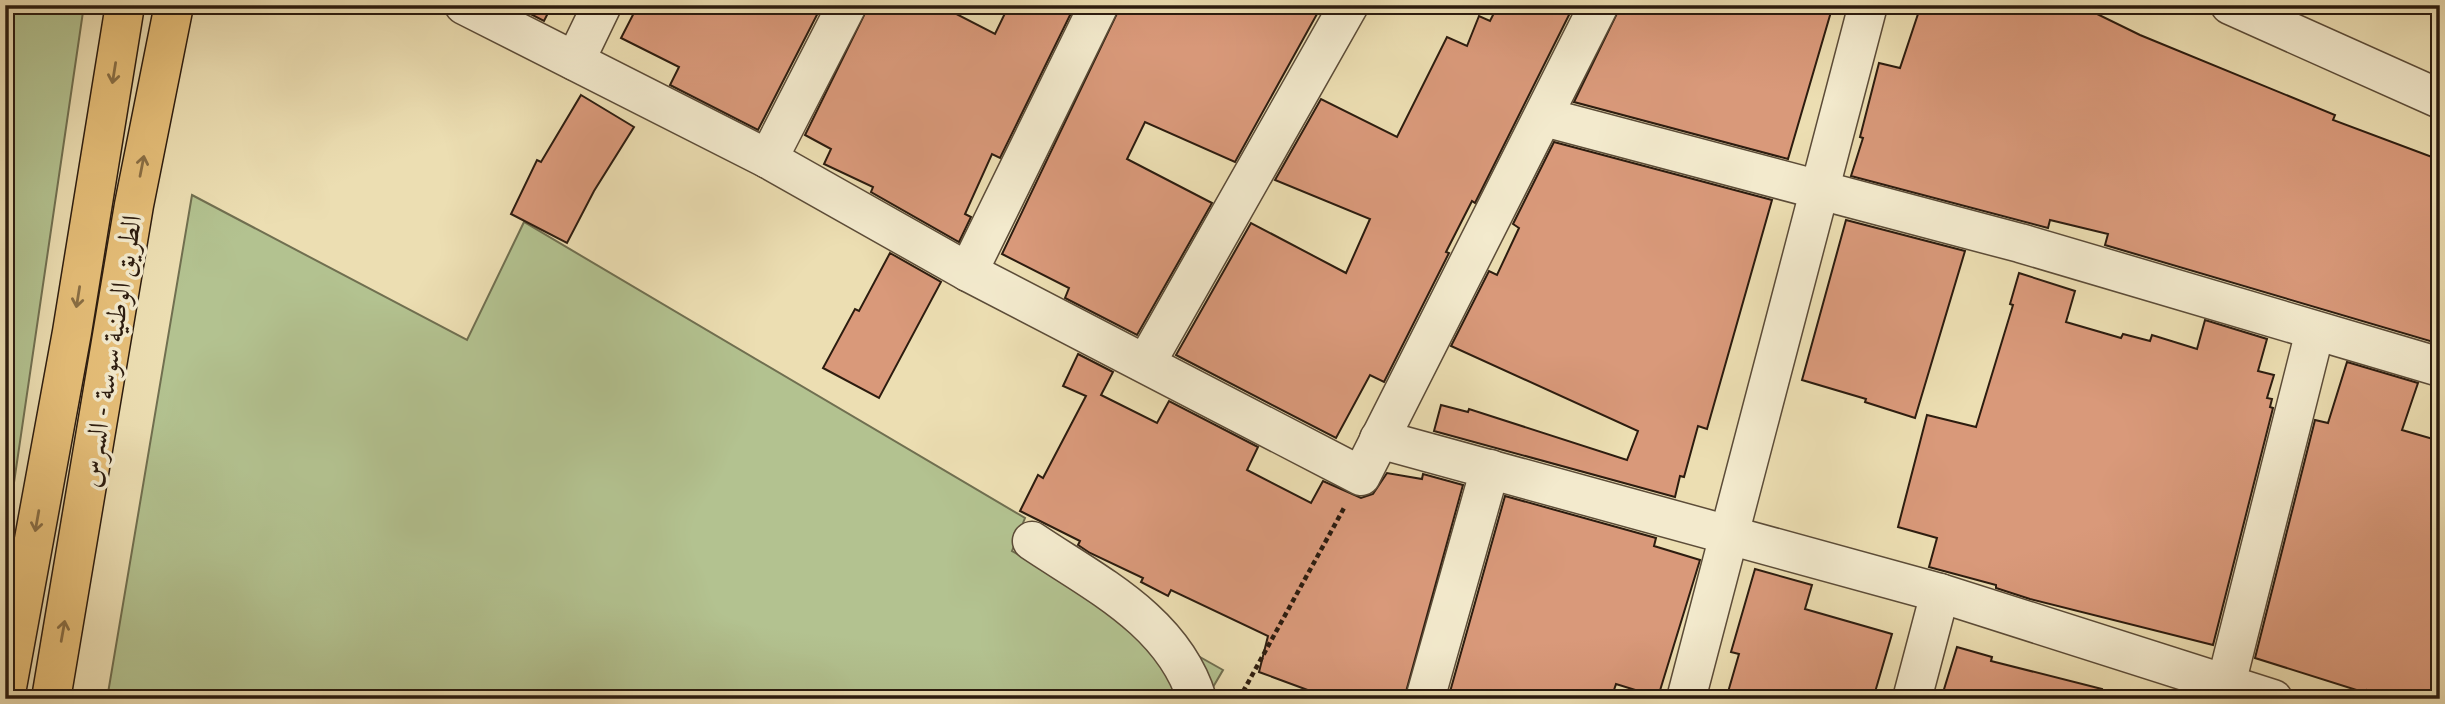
<svg xmlns="http://www.w3.org/2000/svg" width="2445" height="704" font-family="'IM FELL Great Primer',Amiri,serif">
	<style>
		.green { fill: #b3c290; stroke: #706f50; stroke-width: 2 }
		.building { fill: #d9997a; stroke: #2c1c0f; stroke-width: 2 }
		.lines { fill: none; stroke-linecap: round; stroke-linejoin: round }
		.minor-casing { stroke: #5c4c38; stroke-width: 41 }
		.major-casing { stroke: #2c1c0f; stroke-width: 41 }
		.path { stroke: #2c1c0f; stroke-width: 4.5; stroke-dasharray: 5 3.5; stroke-linecap: butt }
		.minor { stroke: #f3eacd; stroke-width: 38 }
		.major { stroke: #e6bf79; stroke-width: 38 }
		.oneway { stroke: #896e44 }
		.labels { text-anchor: middle; stroke-width: 7; stroke-linejoin: round; paint-order: stroke }
		.street-label { font-size: 28px; fill: #2c1c0f; stroke: #f3eacd }
	</style>
	<rect width="100%" height="100%" fill="#ecdeb2"/>
	<filter id="stains"><feTurbulence type="fractalNoise" baseFrequency=".00286" numOctaves="4"/><feColorMatrix values="0 0 0 0 .2 0 0 0 0 .09 0 0 0 0 .02 0 0 0 .5 -.17"/></filter>
	<radialGradient id="worn" r=".72"><stop offset=".6" stop-color="#630" stop-opacity="0"/><stop offset="1" stop-color="#630" stop-opacity=".3"/></radialGradient>
	<!-- green -->
	<g class="green">
		<path d="M5,5H84L5,544Z"/>
		<path d="M192,195L467,340L524,222L1025,518L1012,551L1223,670L1206,699H107Z"/>
	</g>
	<!-- building -->
	<g class="building">
		<path d="M513,5H552L544,21Z"/>
		<path d="M638,5H822L758,130L670,85L679,67L621,38Z"/>
		<path d="M869,5H939L995,34L1009,5H1075L1000,158L992,154L965,214L971,217L959,242L871,192L873,187L824,164L831,149L805,135Z"/>
		<path d="M1121,5H1322L1235,162L1145,122L1127,159L1212,203L1137,335L1065,298L1069,288L1002,254Z"/>
		<path d="M1498,5H1574L1475,203L1472,201L1446,252L1449,253L1384,382L1370,375L1336,438L1176,355L1251,223L1346,273L1370,219L1275,180L1321,99L1397,137L1447,37L1467,46L1479,16L1490,21Z"/>
		<path d="M1621,5H1833L1788,159L1574,102Z"/>
		<path d="M1921,5H2100L2097,14L2140,35L2335,115L2333,120L2440,160V344L2105,245L2108,234L2050,220L2048,228L1851,176L1863,138L1860,137L1879,63L1900,68Z"/>
		<path d="M581,95L634,127L594,191L567,243L511,214L537,160L541,162Z"/>
		<path d="M1554,142L1772,200L1707,429L1698,426L1684,477L1680,476L1675,497L1434,431L1441,405L1468,412L1469,409L1627,460L1638,431L1451,346L1489,271L1497,275L1519,228L1513,224Z"/>
		<path d="M1846,220L1965,251L1915,418L1865,402L1866,399L1802,380Z"/>
		<path d="M890,253L941,282L879,398L823,368L855,309L859,311Z"/>
		<path d="M2019,273L2075,291L2066,322L2121,338L2123,334L2150,341L2152,335L2197,349L2205,320L2267,339L2258,371L2274,375L2267,398L2272,399L2270,407L2273,408L2213,645L2030,599L1996,588V585L1929,567L1937,538L1898,527L1927,415L1976,427L2013,305L2010,304Z"/>
		<path d="M1078,354L1113,372L1101,395L1157,423L1169,401L1258,447L1247,470L1311,503L1323,481L1361,498L1373,494L1387,473L1422,479L1423,474L1463,485L1404,699H1332L1259,672L1268,636L1171,590L1168,596L1141,582L1143,578L1090,553L1078,545L1080,541L1020,511L1038,475L1043,478L1086,396L1063,386Z"/>
		<path d="M2347,362L2418,383L2402,430L2440,441V699H2396L2367,690L2366,693L2255,658L2315,420L2328,423Z"/>
		<path d="M1505,496L1656,538L1654,546L1700,560L1658,697L1616,684L1611,699H1448Z"/>
		<path d="M1755,569L1812,585L1805,609L1892,634L1873,699H1726L1739,654L1731,652Z"/>
		<path d="M1957,647L1992,657L1991,661L2102,689L2100,699H1941Z"/>
	</g>
	<g class="lines">
		<defs>
			<g id="minor">
				<path d="M464,5L768,159L968,272L1361,476L1599,5"/>
				<path d="M2230,5L2440,99"/>
				<path d="M575,61L602,5"/>
				<path d="M1544,117L2020,243L2440,367"/>
				<path d="M768,159L847,5"/>
				<path d="M968,272L1099,5"/>
				<path d="M1146,363L1349,5"/>
				<path d="M1379,439L1940,593L2273,699"/>
				<path d="M1032,541C1096,584 1173,621 1197,699"/>
				<path d="M2226,684L2315,331"/>
				<path d="M1425,699L1490,469"/>
				<path d="M1686,699L1868,5"/>
				<path d="M1912,699L1940,593"/>
			</g>
			<g id="major">
				<path d="M5,698L72,332L125,5"/>
				<path d="M51,699L134,205L174,5"/>
			</g>
		</defs>
		<!-- minor casing -->
		<use href="#minor" class="minor-casing"/>
		<!-- major casing -->
		<use href="#major" class="major-casing"/>
		<!-- path -->
		<path class="path" d="M1239,699L1344,508"/>
		<!-- minor -->
		<use href="#minor" class="minor"/>
		<!-- major -->
		<use href="#major" class="major"/>
	</g>
	<!-- one-way arrows -->
	<defs><path id="oneway-shaft" d="M-6 0H5M1.5-3L5.5 0L1.5 3" fill="none" stroke-width="1.6" stroke-linecap="round" stroke-linejoin="round" transform="scale(1.75)"/></defs>
	<g class="oneway">
		<use href="#oneway-shaft" transform="translate(114 73) rotate(99)"/>
		<use href="#oneway-shaft" transform="translate(142 166) rotate(-79)"/>
		<use href="#oneway-shaft" transform="translate(78 297) rotate(99)"/>
		<use href="#oneway-shaft" transform="translate(37 521) rotate(100)"/>
		<use href="#oneway-shaft" transform="translate(63 631) rotate(-80)"/>
	</g>
	<g class="labels">
		<!-- street labels -->
		<g class="street-label">
			<text transform="translate(110 351) rotate(-81)" y="10">الطريق الوطنية سوسة - السرس</text>
		</g>
	</g>
	<!-- margin -->
	<rect width="2445" height="704" fill="none" stroke="#ecdeb2" stroke-width="28"/>
	<rect x="7" y="7" width="2431" height="690" fill="none" stroke="#2c1c0f" stroke-width="3.5"/>
	<rect x="14" y="14" width="2417" height="676" fill="none" stroke="#2c1c0f" stroke-width="2"/>
	<rect width="100%" height="100%" filter="url(#stains)"/>
	<rect width="100%" height="100%" fill="url(#worn)"/>
</svg>
